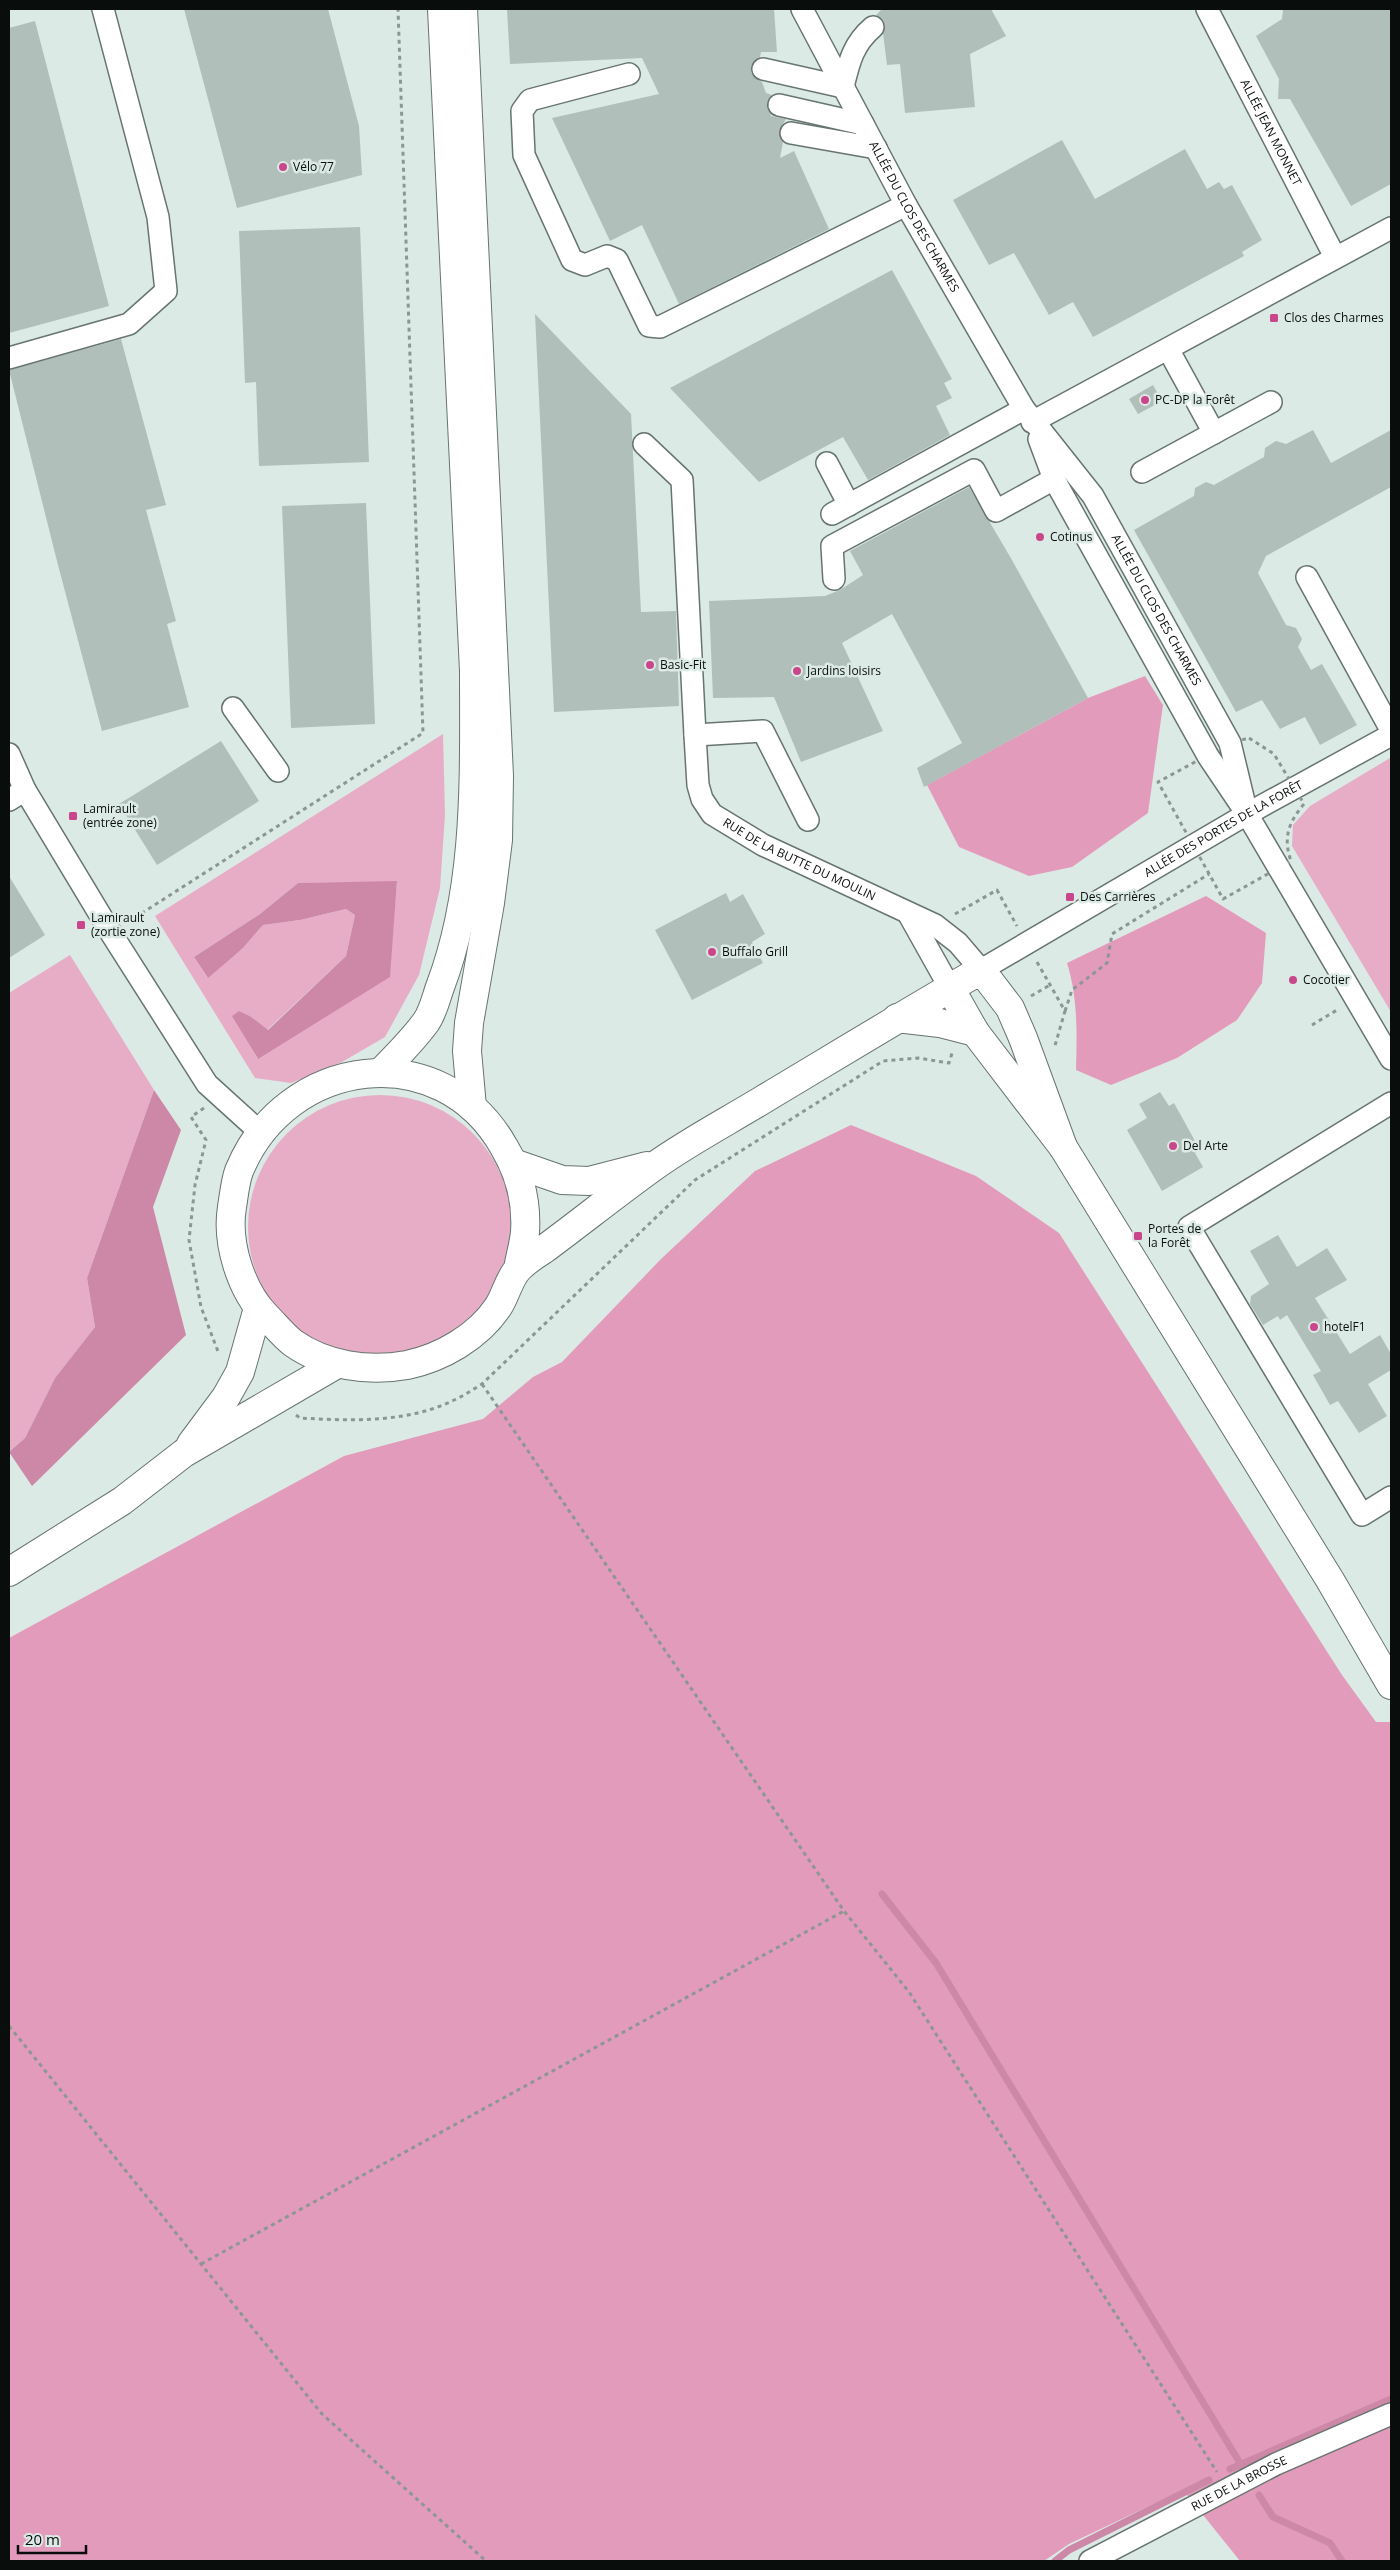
<svg xmlns="http://www.w3.org/2000/svg" width="1400" height="2570" font-family="'Open Sans',sans-serif">
	<style>
		.green { fill: #e7adc6; fill-rule: evenodd }
		.forest { fill: #e39bbb }
		.water { fill: #ce88a7 }
		.lines { fill: none; stroke-linecap: round; stroke-linejoin: round }
		.stream { stroke: #ce88a7; stroke-width: 7 }
		.building { fill: #b1bfba }
		.minor-casing { stroke: #67746f; stroke-width: 24 }
		.major-casing { stroke: #67746f; stroke-width: 30 }
		.path { stroke: #8c9793; stroke-width: 3; stroke-dasharray: 4 4; stroke-linecap: butt }
		.minor { stroke: #fff; stroke-width: 21 }
		.major { stroke: #fff; stroke-width: 28 }
		.poi-dot { fill: #ca468b; stroke: #dbeae5; stroke-width: 2 }
		.labels { text-anchor: middle; stroke-width: 5; stroke-linejoin: round; paint-order: stroke }
		.street-label { font-size: 12px; fill: #090e0c; stroke: #dbeae5 }
		.poi-label { font-size: 12px; fill: #090e0c; stroke: #dbeae5; text-anchor: start }
	</style>
	<rect width="100%" height="100%" fill="#dbeae5"/>
	<!-- green -->
	<g class="green">
		<path d="M443,734L445,815L440,888L419,975L385,1037L342,1062L291,1083L255,1078L155,916ZM397,882L389,977L257,1058L233,1016L239,1011L250,1016L267,1030L346,956L355,915L346,909L300,920L263,925L243,948L207,977L194,957L260,914L298,883Z"/>
		<path d="M1390,758L1391,761V1012L1292,846L1293,825L1310,806Z"/>
		<path d="M70,955L154,1090L87,1278L95,1327L55,1378L25,1438L9,1452V993Z"/>
		<circle cx="380" cy="1227" r="132"/>
	</g>
	<!-- forest -->
	<g class="forest">
		<path d="M1145,676L1163,705L1148,813L1072,867L1029,876L959,847L927,785L1088,698Z"/>
		<path d="M1206,896L1266,933L1262,983L1237,1020L1177,1058L1111,1085L1076,1070C1077,1034 1078,998 1067,963Z"/>
		<path d="M851,1125L976,1176L1059,1233L1342,1675L1376,1722H1391V2561H1240L1183,2490L1069,2544L1044,2561H9V1638L344,1456L483,1419L533,1377L562,1362L661,1259L755,1171Z"/>
	</g>
	<!-- water -->
	<g class="water">
		<path d="M397,881L390,977L258,1059L232,1016L239,1011L250,1016L268,1030L346,956L355,915L346,909L300,920L263,925L243,948L208,978L194,957L260,914L298,883Z"/>
		<path d="M154,1090L181,1130L153,1207L186,1335L32,1486L9,1452L25,1438L55,1378L95,1327L87,1278Z"/>
	</g>
	<g class="lines">
		<!-- stream -->
		<g class="stream">
			<path d="M882,1894L936,1963L1243,2468"/>
			<path d="M1230,2469L1391,2399"/>
			<path d="M1259,2495L1273,2517L1330,2543L1342,2561"/>
			<path d="M1055,2561L1069,2550L1209,2480"/>
		</g>
	</g>
	<!-- building -->
	<g class="building">
		<path d="M184,9H328L359,126L362,175L237,208Z"/>
		<path d="M507,9H774L777,52H761L760,57L751,66V72L755,78L762,82L766,93L772,95L767,103L771,116L786,119L779,131L783,142L780,158L794,151L829,229L679,304L642,225L610,241L552,118L659,94L642,58L510,64Z"/>
		<path d="M882,9H991L1006,36L970,54L975,107L905,113L900,64L887,65L883,33L885,25L882,19L876,15Z"/>
		<path d="M1283,9H1391V184L1351,206L1290,99H1278L1279,79L1256,36L1282,19Z"/>
		<path d="M35,21L109,306L9,333V28Z"/>
		<path d="M1062,140L1095,199L1185,149L1207,189L1219,182L1224,189L1232,185L1262,240L1242,252L1244,256L1093,337L1073,302L1049,315L1014,253L989,265L953,200Z"/>
		<path d="M360,227L369,462L259,466L256,382L245,383L239,231Z"/>
		<path d="M892,270L952,379L944,383L952,398L936,406L950,435L868,480L843,437L759,482L670,388Z"/>
		<path d="M535,314L631,414L641,612L676,611L679,706L554,712Z"/>
		<path d="M121,339L166,505L146,510L176,621L167,624L189,707L102,731L58,565L9,370Z"/>
		<path d="M1153,385L1162,401L1138,414L1129,399Z"/>
		<path d="M1313,430L1331,463L1391,430V487L1266,556L1258,573L1286,625L1296,628L1302,639L1298,647L1311,670L1322,664L1357,725L1320,745L1305,717L1280,729L1262,700L1236,712L1134,530L1194,496L1195,488L1206,482L1214,485L1264,457L1265,448L1276,441L1286,444Z"/>
		<path d="M969,487L1012,560L1088,698L924,787L917,768L962,743L892,614L842,643L883,731L801,762L774,697L713,698L709,601L825,596L840,590L863,575L850,551Z"/>
		<path d="M366,503L375,724L291,728L282,506Z"/>
		<path d="M221,741L259,801L157,865L119,804Z"/>
		<path d="M9,876L45,935L9,958Z"/>
		<path d="M726,893L730,902L743,894L765,934L752,942L763,963L692,1000L655,930Z"/>
		<path d="M1160,1092L1169,1106L1174,1103L1200,1150L1195,1153L1203,1167L1162,1191L1127,1130L1147,1118L1139,1104Z"/>
		<path d="M1278,1235L1297,1267L1327,1248L1347,1280L1315,1298L1350,1354L1380,1335L1391,1354V1370L1368,1384L1387,1416L1359,1433L1338,1401L1330,1405L1313,1375L1321,1371L1287,1315L1280,1320L1278,1316L1263,1325L1250,1304L1251,1296L1269,1284L1250,1251Z"/>
	</g>
	<g class="lines">
		<defs>
			<g id="minor">
				<path id="s1" d="M802,9L906,205L1024,409L1093,496L1230,743L1247,814"/>
				<path id="s2" d="M1207,9L1335,257"/>
				<path d="M763,69L843,87C849,62 853,44 873,27"/>
				<path d="M629,74L530,100L522,111L524,155L572,260L585,265L607,256L617,260L649,326L660,327L906,205"/>
				<path d="M779,105L863,124"/>
				<path d="M791,133L876,148"/>
				<path d="M1168,349L1214,433"/>
				<path d="M9,358L129,324L166,291L158,217L103,9"/>
				<path d="M1032,422L1391,228"/>
				<path d="M1039,439L1054,479L1070,508L1208,756L1247,814L1391,1059"/>
				<path id="s3" d="M644,444L682,480L695,735L698,785L702,799L712,814L763,845L935,925L958,943L981,970L1247,814L1391,735"/>
				<path d="M827,463L849,505"/>
				<path d="M1142,472L1271,402"/>
				<path d="M832,514L1024,409"/>
				<path d="M1307,577L1391,730"/>
				<path d="M834,579L832,546L974,470L996,511L1054,479"/>
				<path d="M233,708L278,771"/>
				<path d="M695,735L763,731L808,820"/>
				<path d="M9,754L25,790L111,933L207,1084L260,1132"/>
				<path d="M9,800L25,790"/>
				<path d="M908,913L950,988"/>
				<path d="M1391,1103L1189,1227L1362,1515L1391,1497"/>
				<path id="s4" d="M1090,2561L1276,2464L1391,2414"/>
			</g>
			<g id="major">
				<path d="M463,9L499,776L498,840L490,903L469,1023L467,1051L472,1107"/>
				<path d="M950,988L975,1032L1063,1147L1330,1580L1391,1685"/>
				<path d="M897,1018L940,1023L975,1032"/>
				<path d="M380,1073C396,1057 413,1040 426,1022C433,1012 436,998 440,987C478,887 474,776 474,671L442,9"/>
				<path d="M513,1163L562,1180L589,1181L647,1166"/>
				<path d="M518,1269C520,1257 524,1244 525,1232C527,1202 519,1172 504,1147C441,1035 286,1056 239,1171C235,1182 234,1195 232,1207C226,1243 241,1291 267,1317C275,1325 284,1336 293,1343C326,1366 368,1372 407,1365C441,1358 478,1337 498,1307C506,1295 509,1278 519,1268C526,1261 535,1255 543,1250C581,1222 618,1192 656,1165C690,1141 728,1121 764,1099C836,1056 908,1012 981,970L1010,1008L1023,1038L1063,1147"/>
				<path d="M191,1444L226,1397L240,1372L258,1308"/>
				<path d="M9,1572L122,1501L184,1453L337,1364"/>
			</g>
		</defs>
		<!-- minor casing -->
		<use href="#minor" class="minor-casing"/>
		<!-- major casing -->
		<use href="#major" class="major-casing"/>
		<!-- path -->
		<g class="path">
			<path d="M1249,738L1274,754L1304,804C1288,823 1283,838 1291,861L1223,899L1158,782L1230,743Z"/>
			<path d="M955,914L997,890L1017,926"/>
			<path d="M128,922L423,733L398,9"/>
			<path d="M1037,962L1065,1011L1054,1049"/>
			<path d="M1031,996L1050,985"/>
			<path d="M1065,1011L1072,990L1107,963L1112,934L1209,874"/>
			<path d="M1312,1025L1337,1010"/>
			<path d="M204,1108L191,1117L206,1140L195,1185L189,1240L201,1307L219,1354"/>
			<path d="M482,1384L844,1911L909,1992L1217,2472"/>
			<path d="M296,1415L300,1418C350,1421 406,1423 452,1401C462,1397 472,1390 482,1384L695,1180L883,1061L918,1058L949,1063L953,1050"/>
			<path d="M9,2026L322,2414L486,2561"/>
			<path d="M201,2264L844,1911"/>
		</g>
		<!-- minor -->
		<use href="#minor" class="minor"/>
		<!-- major -->
		<use href="#major" class="major"/>
	</g>
	<!-- markers -->
	<g class="poi-dot">
		<circle cx="283" cy="167" r="5"/>
		<rect x="1269" y="313" width="10" height="10" rx="2.5"/>
		<circle cx="1145" cy="400" r="5"/>
		<circle cx="1040" cy="537" r="5"/>
		<circle cx="650" cy="665" r="5"/>
		<circle cx="797" cy="671" r="5"/>
		<rect x="68" y="811" width="10" height="10" rx="2.5"/>
		<rect x="1065" y="892" width="10" height="10" rx="2.5"/>
		<rect x="76" y="920" width="10" height="10" rx="2.5"/>
		<circle cx="712" cy="952" r="5"/>
		<circle cx="1293" cy="980" r="5"/>
		<circle cx="1173" cy="1146" r="5"/>
		<rect x="1133" y="1231" width="10" height="10" rx="2.5"/>
		<circle cx="1314" cy="1327" r="5"/>
	</g>
	<g class="labels">
		<!-- street labels -->
		<g class="street-label">
			<text dy="4" stroke="none"><textPath href="#s2" startOffset="139">ALLÉE JEAN MONNET</textPath></text>
			<text dy="4" stroke="none"><textPath href="#s1" startOffset="236">ALLÉE DU CLOS DES CHARMES</textPath></text>
			<text dy="4" stroke="none"><textPath href="#s1" startOffset="699">ALLÉE DU CLOS DES CHARMES</textPath></text>
			<text dy="4" stroke="none"><textPath href="#s3" startOffset="985">ALLÉE DES PORTES DE LA FORÊT</textPath></text>
			<text dy="4" stroke="none"><textPath href="#s3" startOffset="489">RUE DE LA BUTTE DU MOULIN</textPath></text>
			<text dy="4" stroke="none"><textPath href="#s4" startOffset="168">RUE DE LA BROSSE</textPath></text>
		</g>
		<!-- poi labels -->
		<g class="poi-label">
			<text x="293" y="171">Vélo 77</text>
			<text x="1284" y="322">Clos des Charmes</text>
			<text x="1155" y="404">PC-DP la Forêt</text>
			<text x="1050" y="541">Cotinus</text>
			<text x="660" y="669">Basic-Fit</text>
			<text x="807" y="675">Jardins loisirs</text>
			<text x="83" y="813">Lamirault<tspan x="83" dy="14">(entrée zone)</tspan></text>
			<text x="1080" y="901">Des Carrières</text>
			<text x="91" y="922">Lamirault<tspan x="91" dy="14">(zortie zone)</tspan></text>
			<text x="722" y="956">Buffalo Grill</text>
			<text x="1303" y="984">Cocotier</text>
			<text x="1183" y="1150">Del Arte</text>
			<text x="1148" y="1233">Portes de<tspan x="1148" dy="14">la Forêt</tspan></text>
			<text x="1324" y="1331">hotelF1</text>
		</g>
	</g>
	<!-- border -->
	<rect width="1400" height="2570" fill="none" stroke="#090e0c" stroke-width="20"/>
	<!-- scale -->
	<path d="M18 2545v8h68v-8" fill="none" stroke="#090e0c" stroke-width="2.5"/>
	<text x="25" y="2545" font-size="15" fill="#090e0c" stroke="#dbeae5" stroke-width="4" paint-order="stroke">20 m</text>
</svg>
